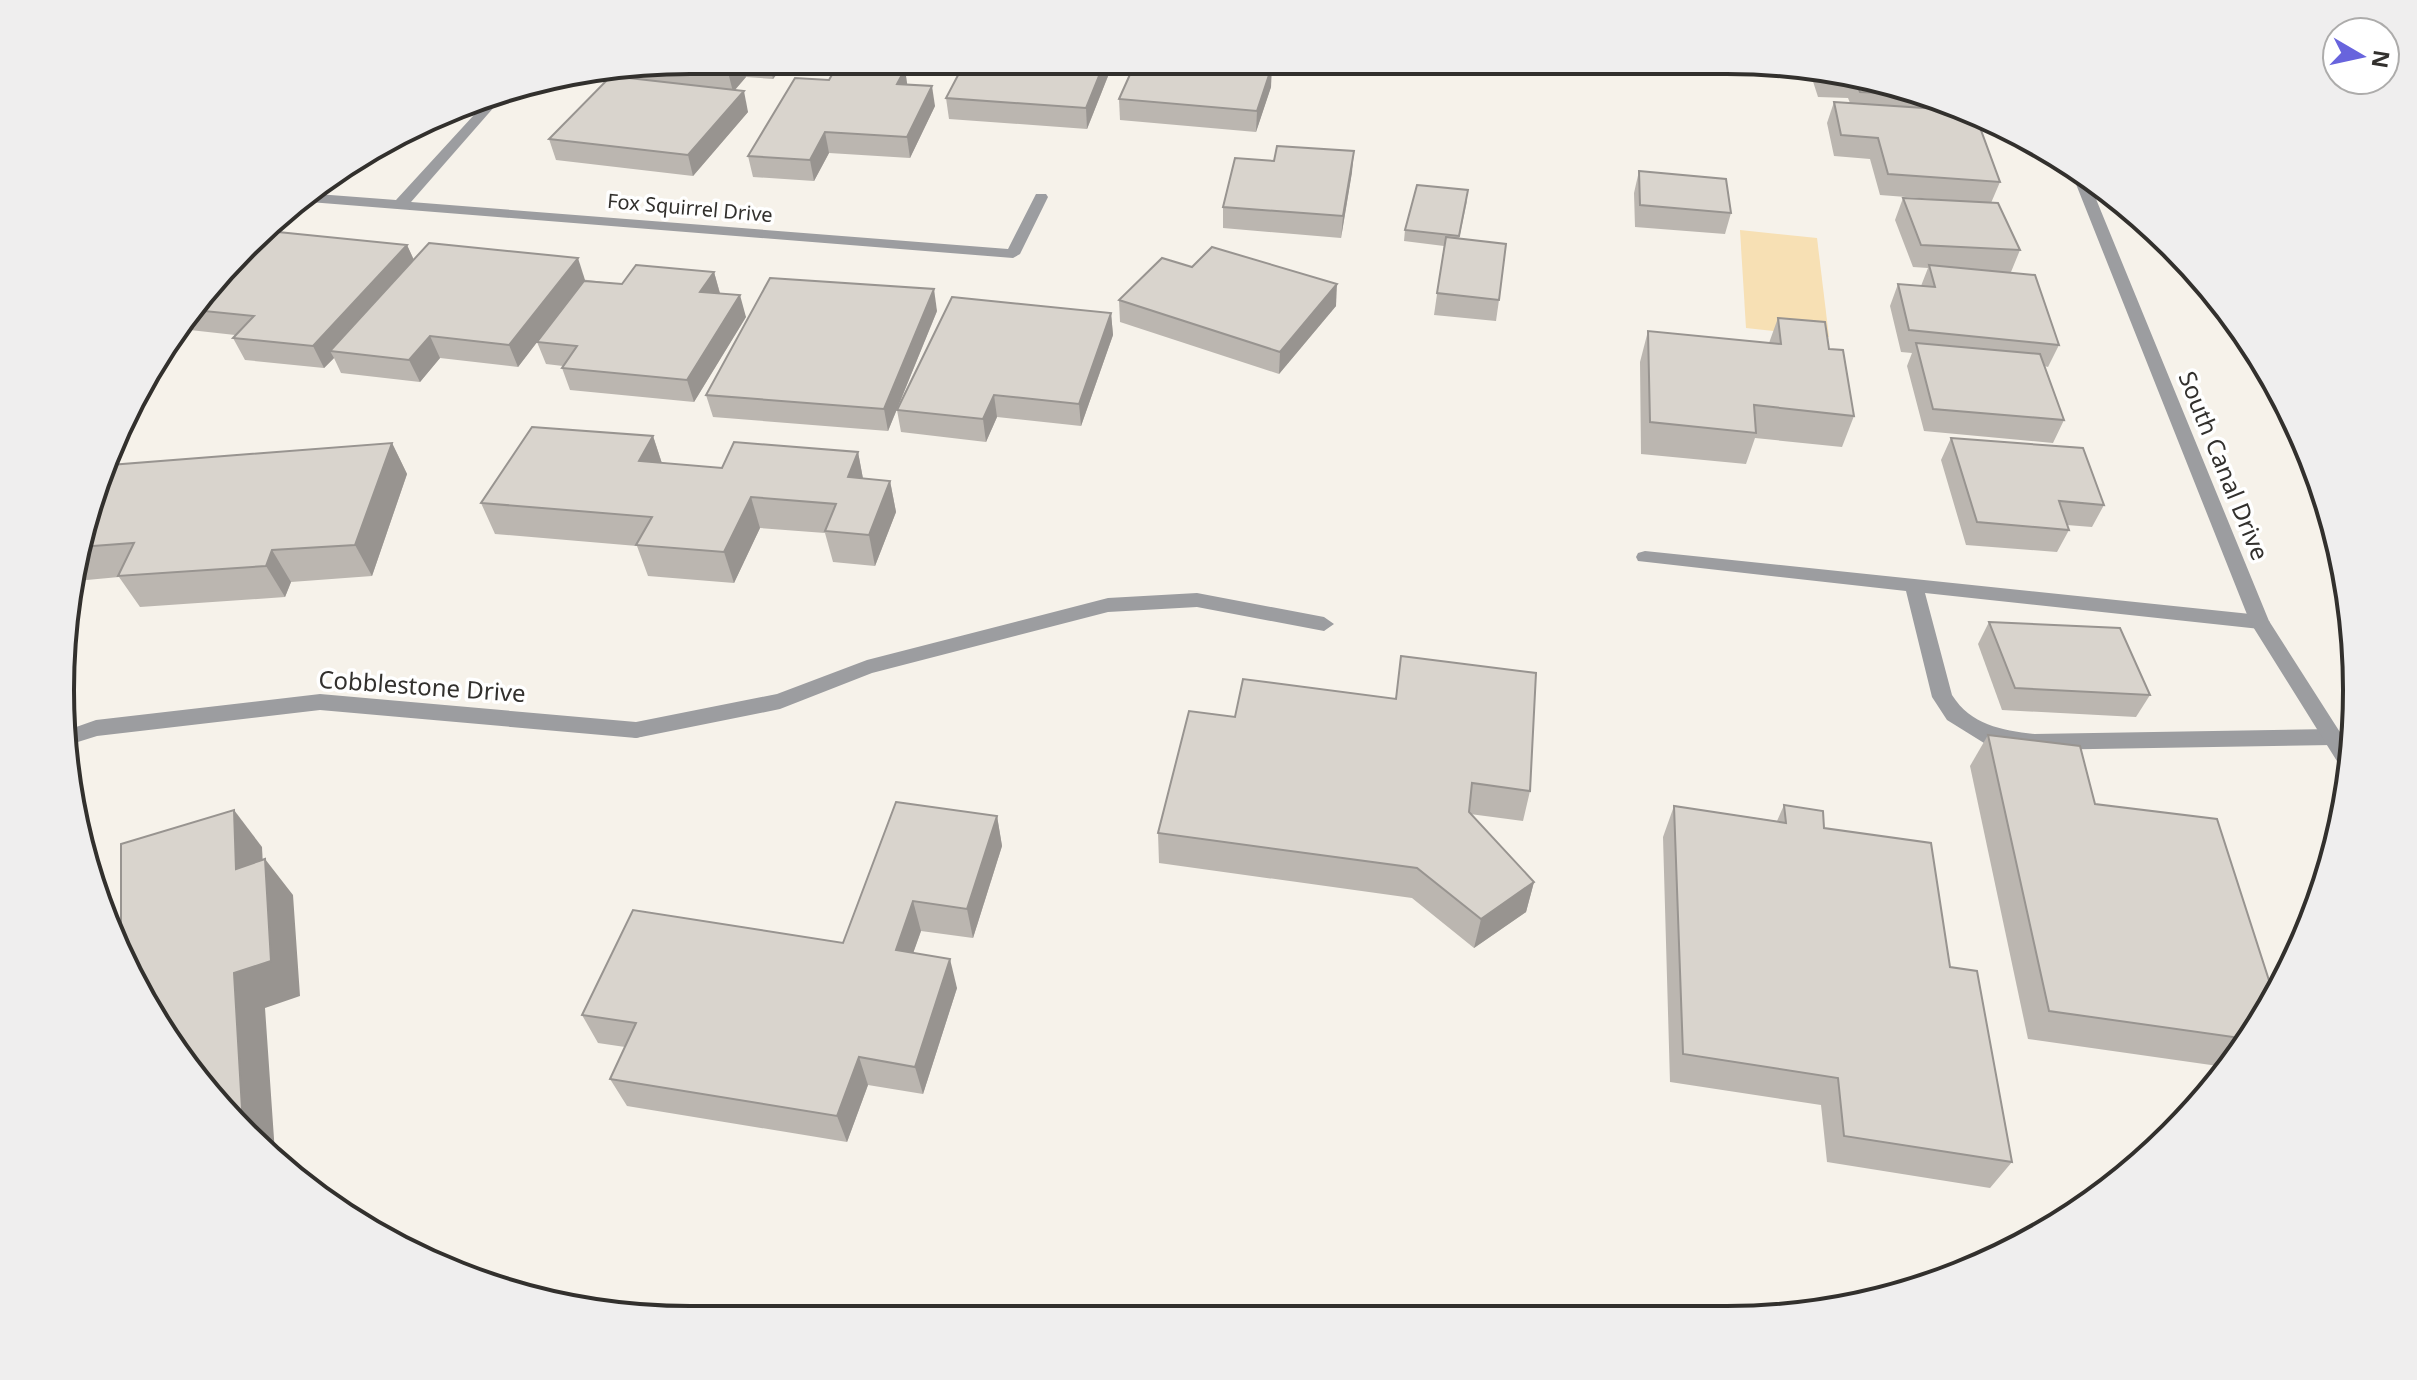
<svg xmlns="http://www.w3.org/2000/svg" width="2417" height="1380" font-family="'Noto Sans',sans-serif">
	<style>
		.green { fill: #f7e0b4 }
		.lines { fill: none; stroke-linecap: round; stroke-linejoin: round }
		.lane { fill: #9c9da0; fill-rule: evenodd }
		.street { fill: #9c9da0; fill-rule: evenodd }
		.wall { fill: #bbb6b0 }
		.shaded-wall { fill: #989490 }
		.building { fill: #d9d4cd; stroke: #989490; stroke-width: 2 }
		.labels { text-anchor: middle; stroke-width: 7; stroke-linejoin: round; paint-order: stroke }
		.far-street-label { font-size: 20px; fill: #32302d; stroke: #fff }
		.street-label { font-size: 24px; fill: #32302d; stroke: #fff }
		.rim { fill: none; stroke: #32302d; stroke-width: 4 }
	</style>
	<rect width="100%" height="100%" fill="#f6f2ea"/>
	<!-- green -->
	<path class="green" d="M1740,230L1817,238L1829,337L1746,328Z"/>
	<g class="lines">
		<!-- lane -->
		<g class="lane">
			<path d="M1645,551L2260,615L2270,622L2260,629L1925,593L1952,695C1971,725 2001,730 2034,734L2332,729L2339,731L2342,737L2339,743L2332,745L2034,750L1984,743L1947,720L1932,697L1906,591L1638,561L1636,557L1638,553Z"/>
			<path d="M1197,593L1324,617L1334,624L1324,631L1197,607L1108,612L872,673L780,709L636,738L629,736L626,730L629,724L636,722L777,694L867,660L1108,598Z"/>
		</g>
		<!-- street -->
		<g class="street">
			<path d="M509,90L411,202L1008,249L1036,194H1046L1048,197L1020,254L1013,258L297,201L304,193L396,200L495,92Z"/>
			<path d="M2072,166L2087,177L2269,621L2352,751L2351,776L2345,774L2250,622L2070,169Z"/>
			<path d="M320,694L636,722L643,724L646,730L643,736L636,738L320,710L97,736L65,746L62,732L96,720Z"/>
		</g>
	</g>
	<!-- wall -->
	<g class="wall">
		<path d="M690,60H788L773,79L746,77L735,90L748,112L693,176L556,160L549,139L621,77L620,72Z"/>
		<path d="M966,60L1112,61V66L1087,129L949,119L946,98Z"/>
		<path d="M1579,61H1668L1665,75L1578,67Z"/>
		<path d="M905,69L907,85L935,106L910,158L829,153L814,181L753,177L748,156L829,80Z"/>
		<path d="M1809,69L1929,93L1975,114L2000,182L1991,203L2020,250L2011,272L2059,345L2048,367L2044,366L2064,420L2053,443L1924,431L1907,366L1912,353L1901,352L1890,306L1898,284L1921,286L1928,268L1913,267L1895,220L1903,198L1971,202L1880,195L1870,159L1834,156L1827,123L1834,102L1850,103L1848,98L1818,97Z"/>
		<path d="M1271,87L1256,132L1120,120L1119,99Z"/>
		<path d="M1639,171L1731,213L1725,234L1635,227L1634,193Z"/>
		<path d="M1352,172L1341,238L1223,228V207Z"/>
		<path d="M1467,201L1459,239L1499,300L1496,321L1434,315L1444,246L1404,241L1405,230Z"/>
		<path d="M268,231L407,245L414,260L622,284L714,272L720,293L746,317L694,402L570,390L562,368L563,366L546,364L537,342L539,339L518,367L440,358L420,382L341,373L334,358L324,368L245,360L233,338L235,335L190,330L184,321Z"/>
		<path d="M1192,267L1336,306L1279,374L1120,322L1119,300Z"/>
		<path d="M937,311L888,431L713,417L706,395Z"/>
		<path d="M1111,313L1113,335L1081,426L997,417L986,442L901,432L897,410Z"/>
		<path d="M1778,318L1829,349L1854,416L1842,447L1755,438L1746,464L1641,454L1640,362L1648,331L1769,343Z"/>
		<path d="M653,436L662,463L722,468L858,452L863,479L890,481L896,512L875,566L833,562L825,533L760,528L734,583L648,576L637,546L495,534L481,503Z"/>
		<path d="M1951,438L2104,505L2092,527L2067,525L2069,530L2057,552L1966,545L1941,460Z"/>
		<path d="M392,443L407,474L372,576L291,582L285,597L140,607L119,577L76,581L82,526Z"/>
		<path d="M1989,622L2150,695L2136,717L2002,710L1978,644Z"/>
		<path d="M1235,717L1530,791L1523,821L1470,814L1534,882L1526,912L1474,948L1412,898L1159,863L1158,833Z"/>
		<path d="M1988,735L2095,804L2272,1005L2225,1067L2028,1039L1970,766Z"/>
		<path d="M1784,805L1824,828L1950,967L2012,1162L1990,1188L1827,1162L1821,1105L1670,1082L1663,837L1674,806L1777,821Z"/>
		<path d="M997,816L1002,846L973,938L921,931L913,953L957,988L923,1094L868,1085L847,1142L627,1106L610,1079L625,1047L598,1043L582,1015L843,943Z"/>
	</g>
	<!-- shaded-wall -->
	<g class="shaded-wall">
		<path d="M738,60H742L746,77L733,92L728,72Z"/>
		<path d="M769,60H788L773,79Z"/>
		<path d="M1105,61H1112V66L1087,129L1086,108Z"/>
		<path d="M1272,66L1271,87L1256,132L1257,111Z"/>
		<path d="M905,69L908,90L897,84Z"/>
		<path d="M932,86L935,106L910,158L907,137Z"/>
		<path d="M744,91L748,112L693,176L688,155Z"/>
		<path d="M825,132L829,153L814,181L810,160Z"/>
		<path d="M1354,151L1352,172L1341,238L1343,216Z"/>
		<path d="M407,245L417,267L330,351L334,358L324,368L313,346Z"/>
		<path d="M578,258L585,280L518,367L509,345Z"/>
		<path d="M714,272L720,294L700,292Z"/>
		<path d="M1337,284L1336,306L1279,374L1280,352Z"/>
		<path d="M934,289L937,311L888,431L884,409Z"/>
		<path d="M740,295L746,317L694,402L687,380Z"/>
		<path d="M1111,313L1113,335L1081,426L1079,404Z"/>
		<path d="M430,336L440,358L420,382L409,360Z"/>
		<path d="M994,395L997,417L986,442L983,419Z"/>
		<path d="M653,436L663,467L639,461Z"/>
		<path d="M392,443L407,474L372,576L355,545Z"/>
		<path d="M858,452L864,484L848,477Z"/>
		<path d="M890,481L896,512L875,566L869,535Z"/>
		<path d="M751,497L760,528L734,583L724,552Z"/>
		<path d="M272,550L291,582L285,597L266,566Z"/>
		<path d="M234,810L262,847L265,905L236,869Z"/>
		<path d="M997,816L1002,846L973,938L967,909Z"/>
		<path d="M265,859L293,895L300,996L265,1008L275,1153L242,1126L234,973Z"/>
		<path d="M1534,882L1526,912L1474,948L1481,919Z"/>
		<path d="M913,901L921,931L904,979L896,950Z"/>
		<path d="M950,959L957,988L923,1094L915,1067Z"/>
		<path d="M859,1057L868,1085L847,1142L837,1116Z"/>
	</g>
	<!-- building -->
	<g class="building">
		<path d="M690,60H738L728,72L659,65Z"/>
		<path d="M966,60L1105,61L1086,108L946,98Z"/>
		<path d="M1136,61H1203L1272,66L1257,111L1119,99Z"/>
		<path d="M837,66L905,69L897,84L932,86L907,137L825,132L810,160L748,156L795,78L829,80Z"/>
		<path d="M1823,72L1848,77L1824,76Z"/>
		<path d="M611,76L744,91L688,155L549,139Z"/>
		<path d="M1855,79L1929,93L1933,95L1860,92Z"/>
		<path d="M1834,102L1969,111L1975,114L2000,182L1888,174L1878,138L1841,135Z"/>
		<path d="M1277,146L1354,151L1343,216L1223,207L1235,158L1274,161Z"/>
		<path d="M1639,171L1726,179L1731,213L1640,205Z"/>
		<path d="M1417,185L1468,190L1459,236L1405,230Z"/>
		<path d="M1903,198L1998,203L2020,250L1921,245Z"/>
		<path d="M268,231L407,245L313,346L233,338L254,316L194,310Z"/>
		<path d="M1446,237L1506,244L1499,300L1437,293Z"/>
		<path d="M429,243L578,258L509,345L430,336L409,360L330,351Z"/>
		<path d="M1212,247L1337,284L1280,352L1119,300L1162,258L1192,267Z"/>
		<path d="M636,265L714,272L700,292L740,295L687,380L562,368L577,346L537,342L584,281L622,284Z"/>
		<path d="M1929,265L2035,275L2059,345L1909,330L1898,284L1935,287Z"/>
		<path d="M770,278L934,289L884,409L706,395Z"/>
		<path d="M952,297L1111,313L1079,404L994,395L983,419L897,410Z"/>
		<path d="M1778,318L1825,322L1829,349L1843,350L1854,416L1754,405L1756,433L1650,422L1648,331L1781,344Z"/>
		<path d="M1916,343L2040,354L2064,420L1933,409Z"/>
		<path d="M532,427L653,436L639,461L722,468L734,442L858,452L848,477L890,481L869,535L825,531L836,504L751,497L724,552L636,545L652,517L481,503Z"/>
		<path d="M1951,438L2083,448L2104,505L2059,501L2069,530L1977,522Z"/>
		<path d="M392,443L355,545L272,550L266,566L118,576L134,543L80,547L82,526L110,465Z"/>
		<path d="M1989,622L2120,628L2150,695L2015,688Z"/>
		<path d="M1401,656L1536,673L1530,791L1472,783L1469,812L1534,882L1481,919L1417,868L1158,833L1189,711L1235,717L1243,679L1396,699Z"/>
		<path d="M1988,735L2080,746L2095,804L2217,819L2275,999L2272,1005L2247,1039L2049,1011Z"/>
		<path d="M896,802L997,816L967,909L913,901L896,950L950,959L915,1067L859,1057L837,1116L610,1079L636,1023L582,1015L633,910L843,943Z"/>
		<path d="M1784,805L1823,811L1824,828L1931,843L1950,967L1977,971L2012,1162L1844,1136L1838,1078L1683,1054L1674,806L1786,823Z"/>
		<path d="M234,810L236,869L265,859L271,961L234,973L243,1126H242L216,1105L108,931L121,927V844Z"/>
	</g>
	<g class="labels">
		<!-- far-street labels -->
		<g class="far-street-label">
			<text transform="translate(690 208) rotate(5)" y="7">Fox Squirrel Drive</text>
		</g>
		<!-- street labels -->
		<g class="street-label">
			<text transform="translate(2223 466) rotate(68)" y="8">South Canal Drive</text>
			<text transform="translate(422 687) rotate(4)" y="8">Cobblestone Drive</text>
		</g>
	</g>
	<!-- crop -->
	<path d="M0 0H2417V1380H0ZM690 74H1727A616 616 0 0 1 2343 690V690A616 616 0 0 1 1727 1306H690A616 616 0 0 1 74 690V690A616 616 0 0 1 690 74Z" fill="#efeeee" fill-rule="evenodd"/>
	<path class="rim" d="M690 74H1727A616 616 0 0 1 2343 690V690A616 616 0 0 1 1727 1306H690A616 616 0 0 1 74 690V690A616 616 0 0 1 690 74Z"/>
	<!-- north arrow -->
	<g transform="translate(2361 56) rotate(99)"><circle r="38" fill="#ffffff" stroke="#adacab" stroke-width="2"/>
	<path d="M0-6L14 30L0 20L-14 30Z" fill="#6864dd"/>
	<text y="-12" font-size="22" font-weight="bold" text-anchor="middle" fill="#32302d">N</text>
	</g>
</svg>
